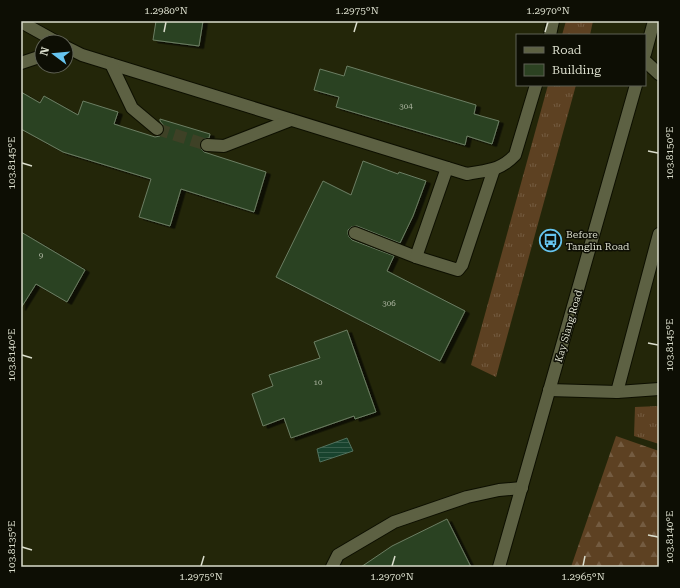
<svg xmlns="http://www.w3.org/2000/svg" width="680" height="588" font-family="'Roboto Serif',serif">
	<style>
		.grass { fill: url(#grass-tufts) }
		.forest { fill: url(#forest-firs) }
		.water { fill: url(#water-rules); stroke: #52715d }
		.building { fill: #2c4222; stroke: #6b7e63; filter: url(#shadow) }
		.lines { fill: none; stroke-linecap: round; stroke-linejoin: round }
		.minor-tunnel { stroke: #3e4126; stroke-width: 12; stroke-dasharray: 12 6; stroke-linecap: butt }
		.minor-casing { stroke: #0d0f00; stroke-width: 14 }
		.minor { stroke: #5d6143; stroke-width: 12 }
		.ticks { fill: none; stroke: #daddcc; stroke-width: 1.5 }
		.labels { text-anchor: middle; stroke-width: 3; stroke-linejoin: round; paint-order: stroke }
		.number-label { font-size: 8px; fill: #aeb6a2 }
		.poi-label { font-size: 10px; fill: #daddcc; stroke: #0d0e04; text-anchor: start }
		.street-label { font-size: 10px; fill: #daddcc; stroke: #0d0e04 }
		.neatline { fill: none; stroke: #daddcc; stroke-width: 1.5 }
		.ticks-label { font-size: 10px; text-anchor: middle; fill: #daddcc }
	</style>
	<defs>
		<pattern id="grass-tufts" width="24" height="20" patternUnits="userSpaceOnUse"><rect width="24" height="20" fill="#5d4122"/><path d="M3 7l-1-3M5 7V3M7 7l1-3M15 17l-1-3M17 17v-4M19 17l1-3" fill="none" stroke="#745c41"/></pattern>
		<pattern id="forest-firs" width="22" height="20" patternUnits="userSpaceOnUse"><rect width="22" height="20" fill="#5d4122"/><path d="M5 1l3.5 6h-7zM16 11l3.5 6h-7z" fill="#745c41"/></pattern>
		<pattern id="water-rules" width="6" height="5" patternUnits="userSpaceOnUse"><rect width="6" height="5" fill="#18432e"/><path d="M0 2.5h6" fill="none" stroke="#395e4b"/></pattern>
		<filter id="shadow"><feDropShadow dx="4.5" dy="2.5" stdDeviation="0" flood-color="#0009"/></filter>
	</defs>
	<rect width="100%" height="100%" fill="#232609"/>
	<!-- grass -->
	<g class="grass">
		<path d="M566,21H593L590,35H562Z"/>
		<path d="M548,85H576L496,377L471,365Z"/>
		<path d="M659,406V444L634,436L635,407Z"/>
	</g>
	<!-- forest -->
	<path class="forest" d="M616,436L659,451V567H571Z"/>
	<!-- water -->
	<path class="water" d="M347,438L353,451L320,462L317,449Z"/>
	<!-- building -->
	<g class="building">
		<path d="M156,21H203L199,46L153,40Z"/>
		<path d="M347,66L476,105L474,114L499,121L492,144L467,136L465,145L336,107L339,97L314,90L320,69L344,76Z"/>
		<path d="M21,92L40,103L44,96L78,115L83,101L118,112L114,124L155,137L160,136L164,131V126L160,121V119L210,134L209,138L203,139L200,144L201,149L204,152L266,172L254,212L181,189L170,226L139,217L151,179L63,152L21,129Z"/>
		<path d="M363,161L398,174L399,172L426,181L413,216L400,243L357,226L351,227L348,230V234L349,237L352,240L394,256L387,271L465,311L440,361L276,277L323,181L351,195Z"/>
		<path d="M21,232L85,270L67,302L36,284L21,308Z"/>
		<path d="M347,330L376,412L355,419L354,416L291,438L284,418L263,426L252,394L273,386L269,375L320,358L314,342Z"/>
		<path d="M447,519L471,567H361L392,546Z"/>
	</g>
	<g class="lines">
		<!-- minor-tunnel -->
		<path class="minor-tunnel" d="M157,129L207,145"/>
		<defs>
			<g id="minor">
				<path d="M21,22L57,42"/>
				<path d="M550,35L553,21"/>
				<path d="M66,47L82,55L467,174C487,170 500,171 515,155L536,85"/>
				<path d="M645,54L654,21"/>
				<path d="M645,61L659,74"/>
				<path d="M21,63L42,56"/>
				<path d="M111,64L132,108L157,129"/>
				<path d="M207,145L224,146L291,120"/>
				<path d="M355,233L416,257L458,270L462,265L494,169"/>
				<path d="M416,257L447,168"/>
				<path d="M549,390L617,392L659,389"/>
				<path d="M617,392L659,234"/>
				<path d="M332,567L338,555L394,522L467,497L499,490L522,488"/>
				<path d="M499,567L636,85"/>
			</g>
		</defs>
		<!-- minor casing -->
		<use href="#minor" class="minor-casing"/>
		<!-- minor -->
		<use href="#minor" class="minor"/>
	</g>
	<!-- ticks -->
	<path class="ticks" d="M164,32L166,22M354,32L357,22M545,32L548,22M648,151L658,153M22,163L32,166M648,343L658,345M22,355L32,358M648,535L658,537M22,547L32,550M201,566L204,556M392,566L395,556M583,566L585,556"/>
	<!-- icons -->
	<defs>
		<symbol id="bus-ring" viewBox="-11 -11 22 22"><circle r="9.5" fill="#0d0e04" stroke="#66c4ef" stroke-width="1.5"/><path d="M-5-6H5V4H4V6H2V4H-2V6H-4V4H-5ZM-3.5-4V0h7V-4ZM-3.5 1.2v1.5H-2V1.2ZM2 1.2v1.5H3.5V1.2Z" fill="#66c4ef"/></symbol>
	</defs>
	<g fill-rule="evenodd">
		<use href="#bus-ring" x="538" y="228" width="25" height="25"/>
	</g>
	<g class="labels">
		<!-- number labels -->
		<g class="number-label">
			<text x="406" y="109">304</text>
			<text x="41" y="258">9</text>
			<text x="389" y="306">306</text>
			<text x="318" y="385">10</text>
		</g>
		<!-- poi labels -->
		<g class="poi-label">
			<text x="566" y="238">Before<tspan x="566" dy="12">Tanglin Road</tspan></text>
		</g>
		<!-- street labels -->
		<g class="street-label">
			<text transform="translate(568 326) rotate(-74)" y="4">Kay Siang Road</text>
		</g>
	</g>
	<!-- border -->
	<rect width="680" height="588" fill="none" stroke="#0d0e04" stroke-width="44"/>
	<!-- legend -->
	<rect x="516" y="34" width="130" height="52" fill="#0d0e04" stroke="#5f6154"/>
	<rect x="524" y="47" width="20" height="6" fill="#5d6143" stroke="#5f6154"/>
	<text x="552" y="54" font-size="12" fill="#daddcc">Road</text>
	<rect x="524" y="64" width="20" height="12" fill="#2c4222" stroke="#5f6154"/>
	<text x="552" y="74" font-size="12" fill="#daddcc">Building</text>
	<!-- north arrow -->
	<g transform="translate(54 54) rotate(286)"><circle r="19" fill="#0d0e04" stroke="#5f6154"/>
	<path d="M0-3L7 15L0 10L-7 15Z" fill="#66c4ef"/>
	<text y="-6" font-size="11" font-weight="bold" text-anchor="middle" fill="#daddcc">N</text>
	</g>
	<rect x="22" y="22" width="636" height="544" class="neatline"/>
	<g class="ticks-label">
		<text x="166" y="14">1.2980°N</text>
		<text x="357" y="14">1.2975°N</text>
		<text x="548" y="14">1.2970°N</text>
		<text transform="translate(669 153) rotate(-90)" y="4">103.8150°E</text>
		<text transform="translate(11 163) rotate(-90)" y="4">103.8145°E</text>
		<text transform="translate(669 345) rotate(-90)" y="4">103.8145°E</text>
		<text transform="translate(11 355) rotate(-90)" y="4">103.8140°E</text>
		<text transform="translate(669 537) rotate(-90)" y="4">103.8140°E</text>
		<text transform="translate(11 547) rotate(-90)" y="4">103.8135°E</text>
		<text x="201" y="580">1.2975°N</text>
		<text x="392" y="580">1.2970°N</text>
		<text x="583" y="580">1.2965°N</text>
	</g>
</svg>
